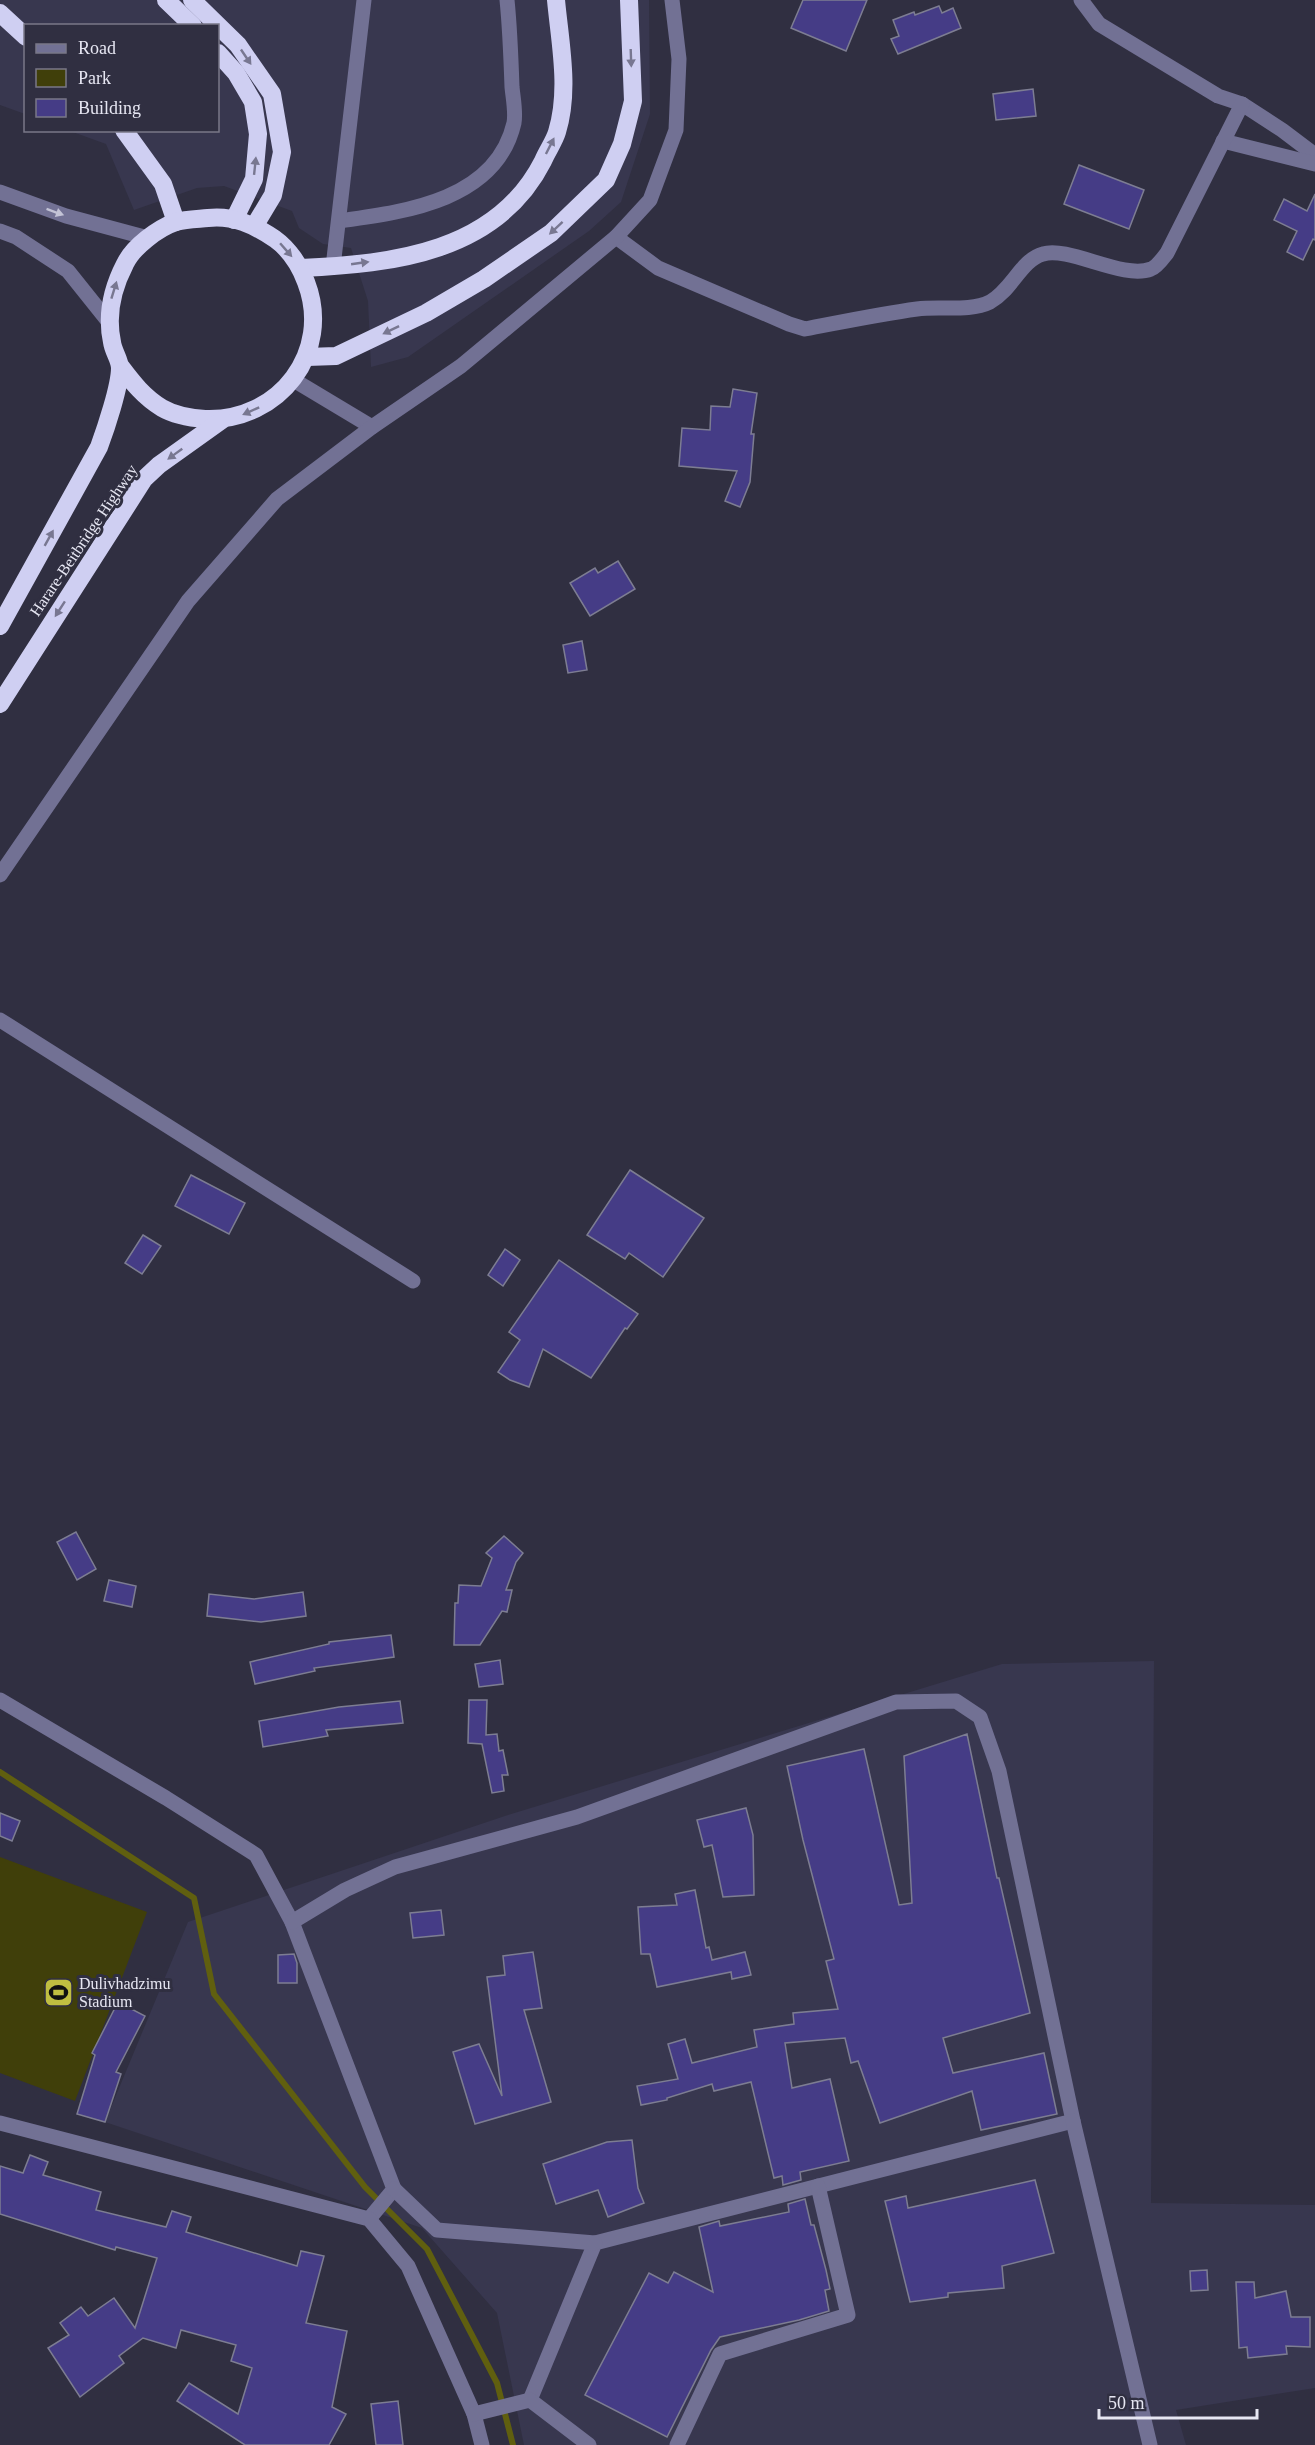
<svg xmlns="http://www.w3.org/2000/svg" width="1315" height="2445" font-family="Georgia,serif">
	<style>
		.built { fill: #38374f }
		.green { fill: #403f0a }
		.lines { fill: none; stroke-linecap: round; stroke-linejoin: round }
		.stream { stroke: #605f0f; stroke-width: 6 }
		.building { fill: #453c86; stroke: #7d7d92; stroke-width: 1.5 }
		.minor { stroke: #727194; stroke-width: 15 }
		.highway { stroke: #cfcff2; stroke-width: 18 }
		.oneway { fill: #787791 }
		.oneway2 { fill: #c3c3d6 }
		.labels { text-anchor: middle; stroke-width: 6; stroke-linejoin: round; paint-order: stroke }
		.street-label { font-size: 16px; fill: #e6e6f2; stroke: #302f41 }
		.poi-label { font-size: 16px; fill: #e6e6f2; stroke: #302f41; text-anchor: start }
	</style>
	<rect width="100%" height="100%" fill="#302f41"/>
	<!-- built -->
	<g class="built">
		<path d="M0,0H649L650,114L621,202L589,231L408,357L371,367L368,301L351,248L323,244L299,228L292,211L224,186L197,188L134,210L106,144L70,131L218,130V26H26L25,114L0,105Z"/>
		<path d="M1154,1661L1151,2203L1315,2205V2388L1176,2410L1186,2445H524L497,2313L422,2228L105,2122L188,1922L508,1815L1002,1664Z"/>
	</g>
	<!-- green -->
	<path class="green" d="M0,1857L147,1912L75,2101L0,2073Z"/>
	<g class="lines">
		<!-- stream -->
		<path class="stream" d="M0,1772L194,1898L214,1994L365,2187L427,2249L497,2383L513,2445"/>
	</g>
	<!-- building -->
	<g class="building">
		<path d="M803,0H867L846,51L791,28Z"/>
		<path d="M939,6L942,13L953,8L961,28L898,54L891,39L899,36L893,20L914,12L915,15Z"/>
		<path d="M1033,89L1036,116L996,120L993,94Z"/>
		<path d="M1079,165L1144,190L1129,229L1064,204Z"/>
		<path d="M1315,194V240L1313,239L1303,260L1287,252L1297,231L1274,220L1284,199L1307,211Z"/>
		<path d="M733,389L757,393L751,434H754L750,482L740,507L725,501L737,471L679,466L682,428L710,430L711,406L730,407Z"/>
		<path d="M618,561L635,589L590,616L570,583L595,568L598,573Z"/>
		<path d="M582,641L587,670L568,673L563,645Z"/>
		<path d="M630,1170L704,1218L663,1277L629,1253L625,1259L587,1235Z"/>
		<path d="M191,1175L245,1203L229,1234L175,1206Z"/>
		<path d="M143,1235L161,1246L142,1274L125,1263Z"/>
		<path d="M505,1249L520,1260L503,1286L488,1275Z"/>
		<path d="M559,1260L638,1314L627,1329L625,1328L591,1378L543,1349L529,1387L510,1380L498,1372L520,1340L509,1332Z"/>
		<path d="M76,1532L96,1569L77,1580L57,1542Z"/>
		<path d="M504,1536L523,1553L516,1562L506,1590H512L507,1612L502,1611L480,1645H454L455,1603H458L459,1585L481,1586L492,1558L486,1553Z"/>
		<path d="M109,1580L136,1586L132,1607L104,1601Z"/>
		<path d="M303,1592L306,1616L261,1622L207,1616L209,1594L254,1599Z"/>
		<path d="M391,1635L394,1657L314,1668L315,1671L255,1684L250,1662L329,1644V1642Z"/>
		<path d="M500,1660L503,1684L479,1687L475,1664Z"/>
		<path d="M469,1700H487L486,1735L497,1734L499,1751L503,1750L508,1775H502L504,1791L492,1793L482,1744L468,1743Z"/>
		<path d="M400,1701L403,1723L326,1730L328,1736L263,1747L259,1721L339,1707Z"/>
		<path d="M967,1734L997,1878H999L1030,2013L943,2038L953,2073L1044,2053L1057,2114L981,2130L972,2091L880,2123L858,2061L851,2063L845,2038L785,2043L792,2088L830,2079L849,2161L800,2172L801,2180L783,2185L782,2176L774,2178L751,2082L714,2091L712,2084L667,2098V2100L641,2105L637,2086L678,2079L668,2044L685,2039L692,2063L757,2047L754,2030L794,2024L793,2013L838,2009L826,1961L834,1959L803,1840L787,1766L864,1749L899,1905L912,1903L904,1756Z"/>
		<path d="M746,1808L753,1835L754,1895L723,1897L712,1845L704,1847L697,1820Z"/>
		<path d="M0,1813L20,1821L12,1841L0,1836Z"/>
		<path d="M695,1890L706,1948L709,1947L712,1960L745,1952L751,1975L732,1979L731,1972L657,1987L650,1954H641L638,1907L677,1905L675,1894Z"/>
		<path d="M441,1910L444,1935L413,1938L410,1913Z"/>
		<path d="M533,1952L542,2008L524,2010L551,2102L475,2124L453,2052L479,2044L502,2096L487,1977L505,1975L503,1956Z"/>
		<path d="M294,1954L297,1963V1983H278V1955Z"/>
		<path d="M118,2002L145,2016L116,2072L121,2074L105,2122L77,2114L95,2055L92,2053Z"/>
		<path d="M632,2140L638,2188L644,2203L608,2217L598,2190L556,2204L543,2164L607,2142Z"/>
		<path d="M30,2155L48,2162L43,2175L101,2192L96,2210L166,2227L172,2211L191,2217L186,2232L297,2266L301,2251L324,2256L306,2323L347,2331L332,2407L346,2414L329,2445H245L177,2401L189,2383L238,2414L252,2368L231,2361L236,2345L181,2330L176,2348L143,2338L119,2356L124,2363L80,2397L48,2348L69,2335L60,2323L81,2307L88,2316L114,2298L135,2328L157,2258L116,2247L115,2250L0,2214V2166L23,2173Z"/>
		<path d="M1035,2180L1054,2253L1002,2266L1004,2288L948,2293V2297L910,2302L885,2201L906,2196L908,2208Z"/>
		<path d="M805,2199L811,2225H814L826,2270L830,2289L825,2290L829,2311L799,2320L720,2337L711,2350L667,2437L585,2395L649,2273L668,2283L674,2272L713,2292L699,2227L719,2221L720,2226L789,2212L788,2204Z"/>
		<path d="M1207,2270L1208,2290L1191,2291L1190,2271Z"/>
		<path d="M1236,2282H1254L1255,2298L1286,2291L1291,2317H1310V2347L1286,2346L1287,2354L1248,2358L1247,2347L1239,2348Z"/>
		<path d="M398,2401L403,2445H376L371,2404Z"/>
	</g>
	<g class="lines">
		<!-- minor -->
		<g class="minor">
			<path d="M1081,0L1099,24L1218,96L1242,104L1282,130L1315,155"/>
			<path d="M1223,141L1315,164"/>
			<path d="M0,192L66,216L148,238"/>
			<path d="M339,221C404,212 496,201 514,123C516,112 513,98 512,87C511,58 510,29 507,0"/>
			<path d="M0,231L16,237L68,271L108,321"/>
			<path d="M616,237L658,268L789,324L805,329C842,322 880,314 917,309C940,306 970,312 990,302C1012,290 1021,260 1043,254C1069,246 1123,280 1151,269C1157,267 1163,258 1167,253L1242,104"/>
			<path d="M333,267L364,0"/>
			<path d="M292,379L372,427"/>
			<path d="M0,875L188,601L277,499L372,427L461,366L616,237L650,200L676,130L679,59L672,0"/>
			<path d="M0,1020L413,1281"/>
			<path d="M0,1700L166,1798L256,1855L292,1922L394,2189L369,2219"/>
			<path d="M292,1922L345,1890L395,1867L577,1817L896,1702L956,1701L980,1717L999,1771L1073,2121L595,2243L530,2400"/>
			<path d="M1073,2121L1150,2445"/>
			<path d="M0,2123L369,2219L408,2266L474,2414L482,2445"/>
			<path d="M394,2189L437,2230L595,2243"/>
			<path d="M474,2414L530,2400L589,2445"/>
			<path d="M677,2445L720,2354L848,2315L818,2186"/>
		</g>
		<!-- highway -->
		<g class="highway">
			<path d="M166,0L193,26"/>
			<path d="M192,0L238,45L272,94L282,152L273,195L255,225"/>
			<path d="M0,13L26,37"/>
			<path d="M218,53L236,73L253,102L258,134L254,179L234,220"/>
			<path d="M124,130L163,184L176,222"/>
			<path d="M301,268C394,264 497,252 543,161C547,151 554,142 557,132C570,90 560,43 556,0"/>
			<path d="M307,357L336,356L426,313L484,279L551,233L606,180L622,144L633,101L629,0"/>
			<path d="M0,626L99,447C106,428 120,386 120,368C120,360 113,351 112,342C106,314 112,289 125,264C133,247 158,228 176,222C186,219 198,219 208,218C233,215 254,225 275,239C289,249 300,266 306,282C333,352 279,422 205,419C191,418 174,415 162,408C144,397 133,383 121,367"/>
			<path d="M0,704L144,479L159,465L222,420"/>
		</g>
	</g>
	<!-- one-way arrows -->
	<defs><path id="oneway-solid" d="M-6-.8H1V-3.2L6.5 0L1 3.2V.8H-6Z" transform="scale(1.5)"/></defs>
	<g class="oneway">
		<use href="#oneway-solid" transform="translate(246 57) rotate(56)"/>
		<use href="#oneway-solid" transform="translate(631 58) rotate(88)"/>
		<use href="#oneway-solid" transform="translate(550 146) rotate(-63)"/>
		<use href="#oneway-solid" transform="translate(255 166) rotate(-84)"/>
		<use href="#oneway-solid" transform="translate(556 228) rotate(137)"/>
		<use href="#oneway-solid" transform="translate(286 250) rotate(49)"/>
		<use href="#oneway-solid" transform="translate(360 263) rotate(-8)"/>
		<use href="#oneway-solid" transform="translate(114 290) rotate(-73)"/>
		<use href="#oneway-solid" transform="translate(391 330) rotate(154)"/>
		<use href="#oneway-solid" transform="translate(251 411) rotate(156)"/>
		<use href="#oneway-solid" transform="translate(175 454) rotate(144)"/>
		<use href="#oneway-solid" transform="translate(49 538) rotate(-61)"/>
		<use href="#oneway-solid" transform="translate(60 609) rotate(123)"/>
	</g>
	<use class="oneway2" href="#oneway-solid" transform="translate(55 212) rotate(20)"/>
	<!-- icons -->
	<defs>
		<symbol id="stadium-square" viewBox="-11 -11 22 22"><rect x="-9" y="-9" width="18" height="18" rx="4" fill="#c0be41" stroke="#302f41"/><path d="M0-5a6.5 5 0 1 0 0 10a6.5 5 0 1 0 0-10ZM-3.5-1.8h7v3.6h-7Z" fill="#111"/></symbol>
	</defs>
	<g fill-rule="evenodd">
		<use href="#stadium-square" x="42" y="1976" width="33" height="33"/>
	</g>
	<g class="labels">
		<!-- street labels -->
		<g class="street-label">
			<text transform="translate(83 540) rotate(-56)" y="6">Harare-Beitbridge Highway</text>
		</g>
		<!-- poi labels -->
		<g class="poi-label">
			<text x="79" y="1989">Dulivhadzimu<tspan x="79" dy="18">Stadium</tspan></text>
		</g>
	</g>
	<!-- legend -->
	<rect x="24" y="24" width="195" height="108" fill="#302f41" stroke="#797888" stroke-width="1.5"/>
	<rect x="36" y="44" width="30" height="9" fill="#727194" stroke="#797888" stroke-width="1.5"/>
	<text x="78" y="54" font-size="18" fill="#e6e6f2">Road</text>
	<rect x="36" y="69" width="30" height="18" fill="#403f0a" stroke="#797888" stroke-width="1.5"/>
	<text x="78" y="84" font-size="18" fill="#e6e6f2">Park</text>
	<rect x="36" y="99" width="30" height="18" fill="#453c86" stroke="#797888" stroke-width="1.5"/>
	<text x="78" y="114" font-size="18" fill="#e6e6f2">Building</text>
	<!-- scale -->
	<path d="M1099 2409v9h158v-9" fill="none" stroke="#e6e6f2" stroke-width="3"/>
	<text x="1108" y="2409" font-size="18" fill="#e6e6f2" stroke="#302f41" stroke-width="4.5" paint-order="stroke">50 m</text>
</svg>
